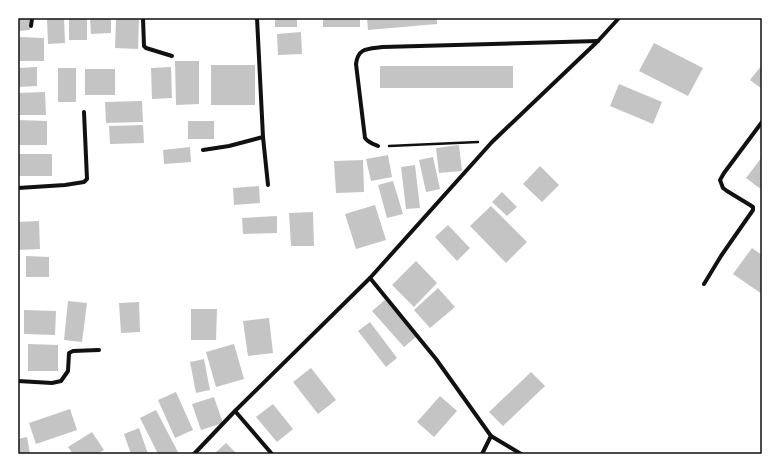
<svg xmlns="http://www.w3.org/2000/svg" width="780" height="472" font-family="'DejaVu Sans',sans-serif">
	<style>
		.building { fill: #c4c4c4 }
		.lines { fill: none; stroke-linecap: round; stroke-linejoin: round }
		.path { stroke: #111; stroke-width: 2.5 }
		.minor { stroke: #111; stroke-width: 4 }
		.neatline { fill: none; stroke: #111; stroke-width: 1.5 }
	</style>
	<rect width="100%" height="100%" fill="#fff"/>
	<!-- building -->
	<g class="building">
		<path d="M29,18L30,30L18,31V19Z"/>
		<path d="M47,18H64L65,43L48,44Z"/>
		<rect x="69" y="18" width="18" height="22"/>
		<path d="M90,18H111V33L91,34Z"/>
		<path d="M116,18H139L138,49L115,48Z"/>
		<rect x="275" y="18" width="22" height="9"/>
		<rect x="323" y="18" width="37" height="9"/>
		<path d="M367,18H437V24L368,30Z"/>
		<path d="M301,32L302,54L278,55L277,34Z"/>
		<path d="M18,37L44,38V61H18Z"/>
		<path d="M654,43L703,68L688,96L639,71Z"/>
		<path d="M175,61H199V104L176,105Z"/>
		<rect x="211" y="65" width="44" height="40"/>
		<path d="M762,65V89L750,80Z"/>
		<rect x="380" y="66" width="133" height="22"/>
		<path d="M37,67V86L18,87V68Z"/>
		<path d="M171,67L172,98L152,99L151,68Z"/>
		<rect x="58" y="68" width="18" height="34"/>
		<rect x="85" y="69" width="30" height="26"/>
		<path d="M619,84L662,102L653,124L610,106Z"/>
		<path d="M45,92L46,115H18V93Z"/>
		<path d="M142,101L143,122L106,123L105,102Z"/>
		<path d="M18,120L47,121V145H18Z"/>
		<rect x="188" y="121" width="26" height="18"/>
		<path d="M143,125L144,143L110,144L109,126Z"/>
		<path d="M459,145L462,171L439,173L436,148Z"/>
		<path d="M190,147L191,162L164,164L163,150Z"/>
		<rect x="18" y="154" width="34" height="22"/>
		<path d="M388,155L392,177L371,181L366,159Z"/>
		<path d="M433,157L440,189L426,192L419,160Z"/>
		<path d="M762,157V190L746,178Z"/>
		<path d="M363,160L364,192L336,193L334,161Z"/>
		<path d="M415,165L420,208L406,209L401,167Z"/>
		<path d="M540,166L559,185L542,202L523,184Z"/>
		<path d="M393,181L403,214L387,218L378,185Z"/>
		<path d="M259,186L260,203L234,205L233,188Z"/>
		<path d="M502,192L517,207L507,216L492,202Z"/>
		<path d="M375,205L386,240L356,249L345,214Z"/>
		<path d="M491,206L527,242L506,263L470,226Z"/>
		<path d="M313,212L314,246H291L289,213Z"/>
		<path d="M277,216V233L243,234L242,218Z"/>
		<path d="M39,221L40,249L18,250V222Z"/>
		<path d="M448,225L470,248L457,261L435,237Z"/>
		<path d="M752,248L762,255V294L733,274Z"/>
		<path d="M26,256L49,257V277H26Z"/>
		<path d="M416,261L437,283L414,307L392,285Z"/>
		<path d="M438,288L455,307L430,328L414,310Z"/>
		<path d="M385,300L417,336L404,347L372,311Z"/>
		<path d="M68,301L87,303L82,342L64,340Z"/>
		<path d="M139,302L140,332L121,333L119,303Z"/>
		<path d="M191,309H217L216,340H191Z"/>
		<path d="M24,310L56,311L55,335L24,334Z"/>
		<path d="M269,318L273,353L248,356L243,321Z"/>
		<path d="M370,322L397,358L386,367L358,331Z"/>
		<path d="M28,344L58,345V371H28Z"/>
		<path d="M234,344L244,379L216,387L206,352Z"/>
		<path d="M204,359L210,390L196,393L190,362Z"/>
		<path d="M311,368L336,400L318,414L293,382Z"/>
		<path d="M531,372L545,386L503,426L489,412Z"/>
		<path d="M176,392L193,430L175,438L158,400Z"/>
		<path d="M440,396L457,411L434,437L417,422Z"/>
		<path d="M214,397L223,423L201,430L192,404Z"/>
		<path d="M273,404L293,429L277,442L256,417Z"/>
		<path d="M70,409L77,430L36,444L29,423Z"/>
		<path d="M156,410L179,454H158L140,418Z"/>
		<path d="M139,428L148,454H131L124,434Z"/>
		<path d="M92,432L104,450L97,454H73L68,447Z"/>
		<path d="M27,437L30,454H18V439Z"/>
		<path d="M226,443L237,454H214Z"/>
	</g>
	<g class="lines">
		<!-- path -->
		<path class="path" d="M389,146L478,142"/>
		<!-- minor -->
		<g class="minor">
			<path d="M143,18L144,46L146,48L172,56"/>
			<path d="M257,18L263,137L268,185"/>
			<path d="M31,26L32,18"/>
			<path d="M378,146C373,144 369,143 365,138L356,64C358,47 369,49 383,47L598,41"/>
			<path d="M203,150L229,146L263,137"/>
			<path d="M18,188L65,185L84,182L87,179L84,112"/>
			<path d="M370,278L436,359L491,436L521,454"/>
			<path d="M704,284L721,256L753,210V207L750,205L727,191L723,188L720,180L724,173L762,122"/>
			<path d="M18,381L52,383L61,381L68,371L69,353L73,351L99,350"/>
			<path d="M235,411L272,454"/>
			<path d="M194,454L235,411L370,278L492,142L598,41L619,18"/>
			<path d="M482,454L491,436"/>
		</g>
	</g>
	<!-- border -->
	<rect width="780" height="472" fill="none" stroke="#ffffff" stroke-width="38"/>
	<rect x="19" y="19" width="742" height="434" class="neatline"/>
</svg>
